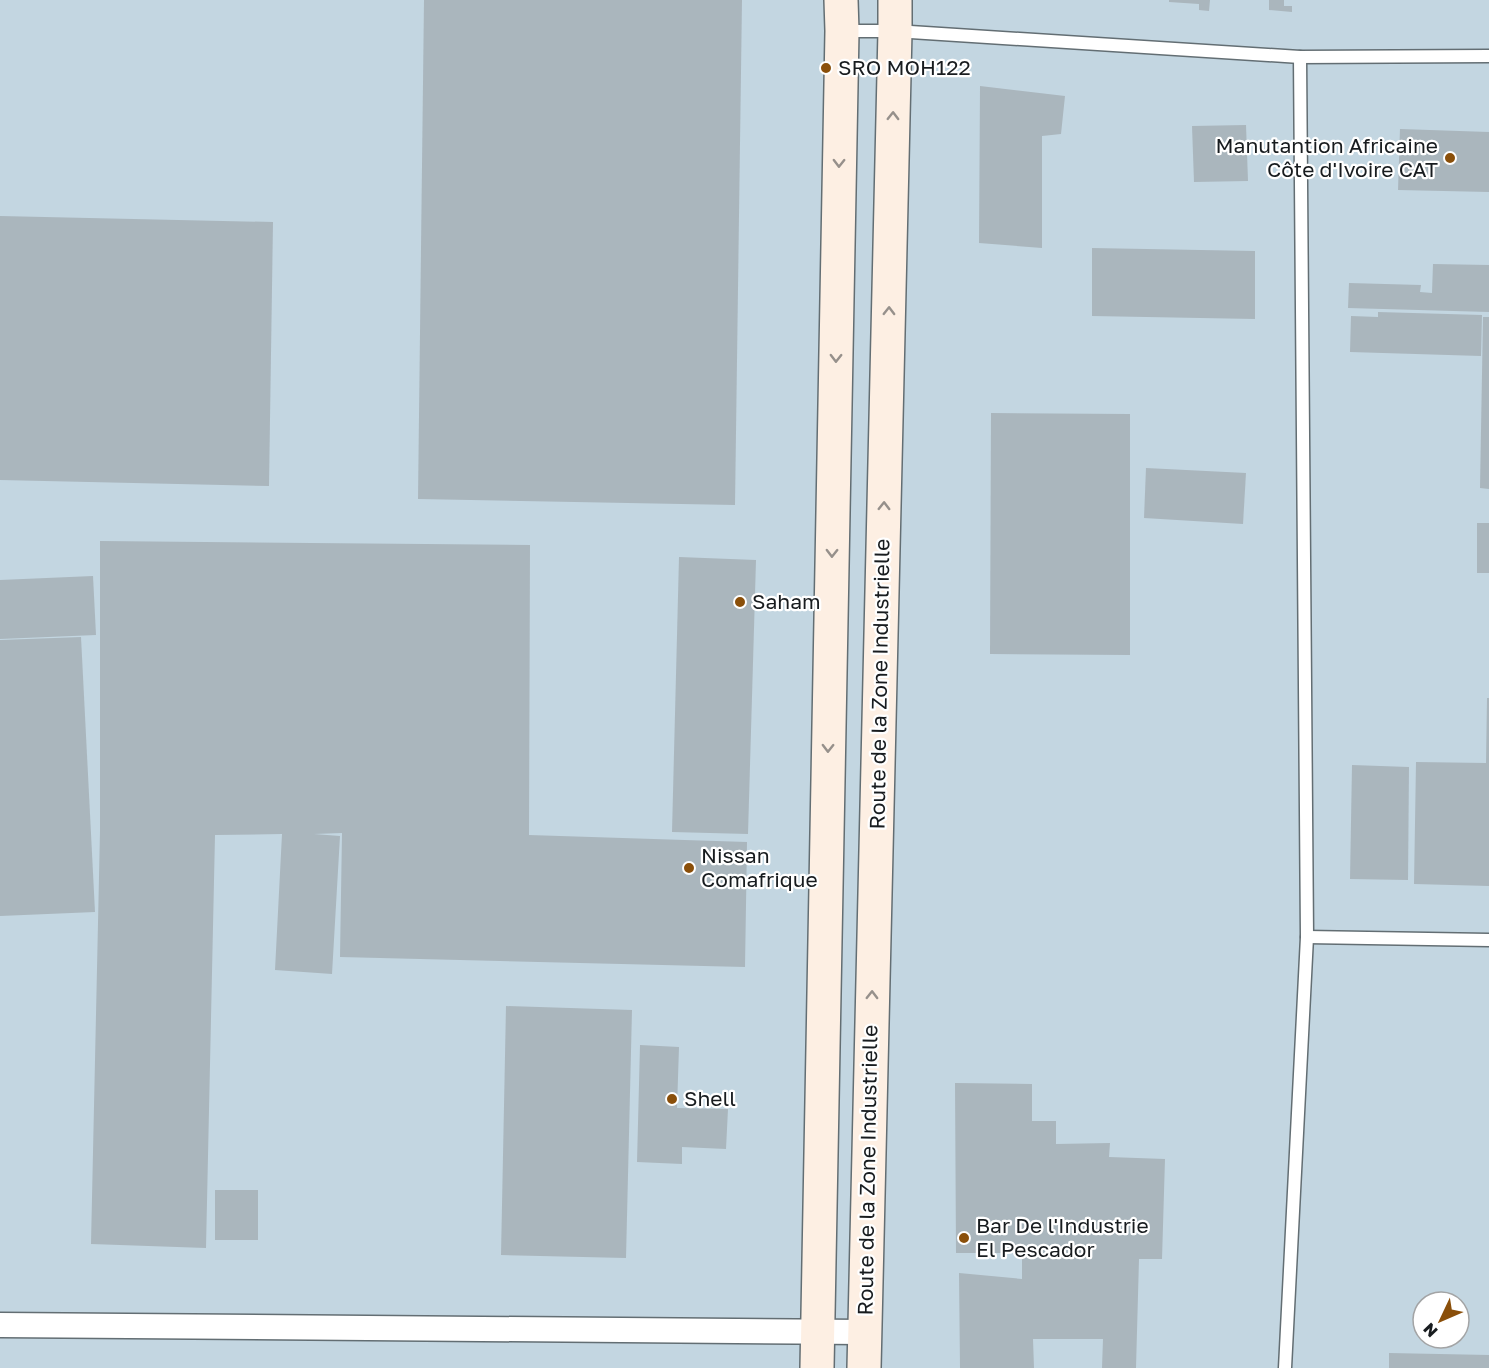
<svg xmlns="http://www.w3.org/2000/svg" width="1489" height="1368" font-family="'Golos Text',sans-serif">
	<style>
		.built { fill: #c3d6e1; fill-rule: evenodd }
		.building { fill: #aab6bd }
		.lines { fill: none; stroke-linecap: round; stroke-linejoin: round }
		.lane-casing { stroke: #636e73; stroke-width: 15 }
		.street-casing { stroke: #636e73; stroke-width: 27 }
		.secondary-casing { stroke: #636e73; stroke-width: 36 }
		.lane { stroke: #fff; stroke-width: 12 }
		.street { stroke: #fff; stroke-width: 24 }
		.secondary { stroke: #fdefe3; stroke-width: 33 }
		.oneway { stroke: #96908b }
		.poi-dot { fill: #8a4f0a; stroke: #fff; stroke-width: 2 }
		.labels { text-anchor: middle; stroke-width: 4.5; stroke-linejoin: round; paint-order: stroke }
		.poi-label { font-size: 21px; fill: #181c1f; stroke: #fff; text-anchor: start }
		.street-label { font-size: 21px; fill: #181c1f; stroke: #fff }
	</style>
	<rect width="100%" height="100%" fill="#d4e1e7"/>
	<!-- built -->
	<path class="built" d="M0,0H1489V1368H0ZM1423,1302H1459V1338H1423Z"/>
	<!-- building -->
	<g class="building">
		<path d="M424,0H742L735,505L418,499Z"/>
		<path d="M1169,0H1210L1209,11L1199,10V4L1169,2Z"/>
		<path d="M1269,0H1284V6H1292V12L1269,10Z"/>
		<path d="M980,86L1065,96L1061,134L1042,136V248L979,243Z"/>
		<path d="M1246,125L1248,181L1194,182L1192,126Z"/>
		<path d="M1400,129L1489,132V192L1398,190Z"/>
		<path d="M0,216L273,222L269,486L0,480Z"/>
		<path d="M1092,248L1255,251V319L1092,316Z"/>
		<path d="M1433,264L1489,265V312L1348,308L1349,283L1421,285L1420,292L1432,293Z"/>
		<path d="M1378,312L1482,315L1481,356L1350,352L1351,316L1378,317Z"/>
		<path d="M1483,317H1489V489L1480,488Z"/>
		<path d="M991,413L1130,414V655L990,654Z"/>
		<path d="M1146,468L1246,473L1243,524L1144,518Z"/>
		<rect x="1477" y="523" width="12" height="50"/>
		<path d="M100,541L530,545L529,835L747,842L745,967L340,957L342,833L314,834L340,836L332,974L275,970L282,834L215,835L206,1248L91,1244L100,831Z"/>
		<path d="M679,557L756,560L748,834L672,832Z"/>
		<path d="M93,576L96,635L0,639V580Z"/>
		<path d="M81,637L95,912L0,916V640Z"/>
		<path d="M1487,698H1489V886L1414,884L1416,762L1486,763Z"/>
		<path d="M1352,765L1409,767L1408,880L1350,879Z"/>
		<path d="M506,1006L632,1010L626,1258L501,1255Z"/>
		<path d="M640,1045L679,1047L677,1108L728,1109L726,1149L682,1147V1164L637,1162Z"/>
		<path d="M955,1083L1032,1084V1121H1056V1144L1110,1143L1109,1157L1165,1159L1162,1259H1139L1136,1368H1102L1103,1339H1033L1034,1368H960L959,1273L1022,1279V1253H956Z"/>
		<rect x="215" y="1190" width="43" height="50"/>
		<path d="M1389,1353L1489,1355V1368H1389Z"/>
	</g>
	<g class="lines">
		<defs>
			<g id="lane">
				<path d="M843,31H895L1300,57L1489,56"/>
				<path d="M1307,937L1489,940"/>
				<path d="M1285,1368L1307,937L1300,57"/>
			</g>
			<path id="street" d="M0,1325L864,1332"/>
			<g id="secondary">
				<path d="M817,1368L842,31L841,0"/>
				<path d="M864,1368L895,31V0"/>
			</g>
		</defs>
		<!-- lane casing -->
		<use href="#lane" class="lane-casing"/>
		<!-- street casing -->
		<use href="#street" class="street-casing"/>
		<!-- secondary casing -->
		<use href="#secondary" class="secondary-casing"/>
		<!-- lane -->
		<use href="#lane" class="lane"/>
		<!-- street -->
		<use href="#street" class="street"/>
		<!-- secondary -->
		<use href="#secondary" class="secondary"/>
	</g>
	<!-- one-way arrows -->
	<defs><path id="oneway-chevron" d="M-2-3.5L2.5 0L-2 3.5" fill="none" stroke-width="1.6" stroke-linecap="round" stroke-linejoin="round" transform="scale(1.5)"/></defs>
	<g class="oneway">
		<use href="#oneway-chevron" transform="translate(893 116) rotate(-89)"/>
		<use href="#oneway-chevron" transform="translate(839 163) rotate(91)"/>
		<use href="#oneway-chevron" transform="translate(889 311) rotate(-89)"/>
		<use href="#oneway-chevron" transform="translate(836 358) rotate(91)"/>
		<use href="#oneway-chevron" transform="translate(884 506) rotate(-89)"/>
		<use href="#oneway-chevron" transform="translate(832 553) rotate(91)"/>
		<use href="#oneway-chevron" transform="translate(828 748) rotate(91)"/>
		<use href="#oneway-chevron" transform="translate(872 995) rotate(-89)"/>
	</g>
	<!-- markers -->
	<g class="poi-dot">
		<circle cx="826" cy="68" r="6"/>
		<circle cx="1450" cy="158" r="6"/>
		<circle cx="740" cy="602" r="6"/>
		<circle cx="689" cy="868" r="6"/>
		<circle cx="672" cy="1099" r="6"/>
		<circle cx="964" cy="1238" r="6"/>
	</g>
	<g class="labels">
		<!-- poi labels -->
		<g class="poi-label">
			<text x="838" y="75">SRO MOH122</text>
			<text x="1438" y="153" text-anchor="end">Manutantion Africaine<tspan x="1438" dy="24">Côte d'Ivoire CAT</tspan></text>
			<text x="752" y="609">Saham</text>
			<text x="701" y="863">Nissan<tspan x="701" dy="24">Comafrique</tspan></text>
			<text x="684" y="1106">Shell</text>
			<text x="976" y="1233">Bar De l'Industrie<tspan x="976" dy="24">El Pescador</tspan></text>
		</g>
		<!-- street labels -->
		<g class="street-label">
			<text transform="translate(880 684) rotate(-89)" y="7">Route de la Zone Industrielle</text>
			<text transform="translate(868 1170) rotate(-89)" y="7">Route de la Zone Industrielle</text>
		</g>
	</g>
	<!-- north arrow -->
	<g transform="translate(1441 1320) rotate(226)"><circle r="28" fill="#ffffff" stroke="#a3a4a5" stroke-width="1.5"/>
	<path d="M0-4.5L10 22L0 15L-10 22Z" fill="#8a4f0a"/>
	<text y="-9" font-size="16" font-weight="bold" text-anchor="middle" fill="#181c1f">N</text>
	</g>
</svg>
